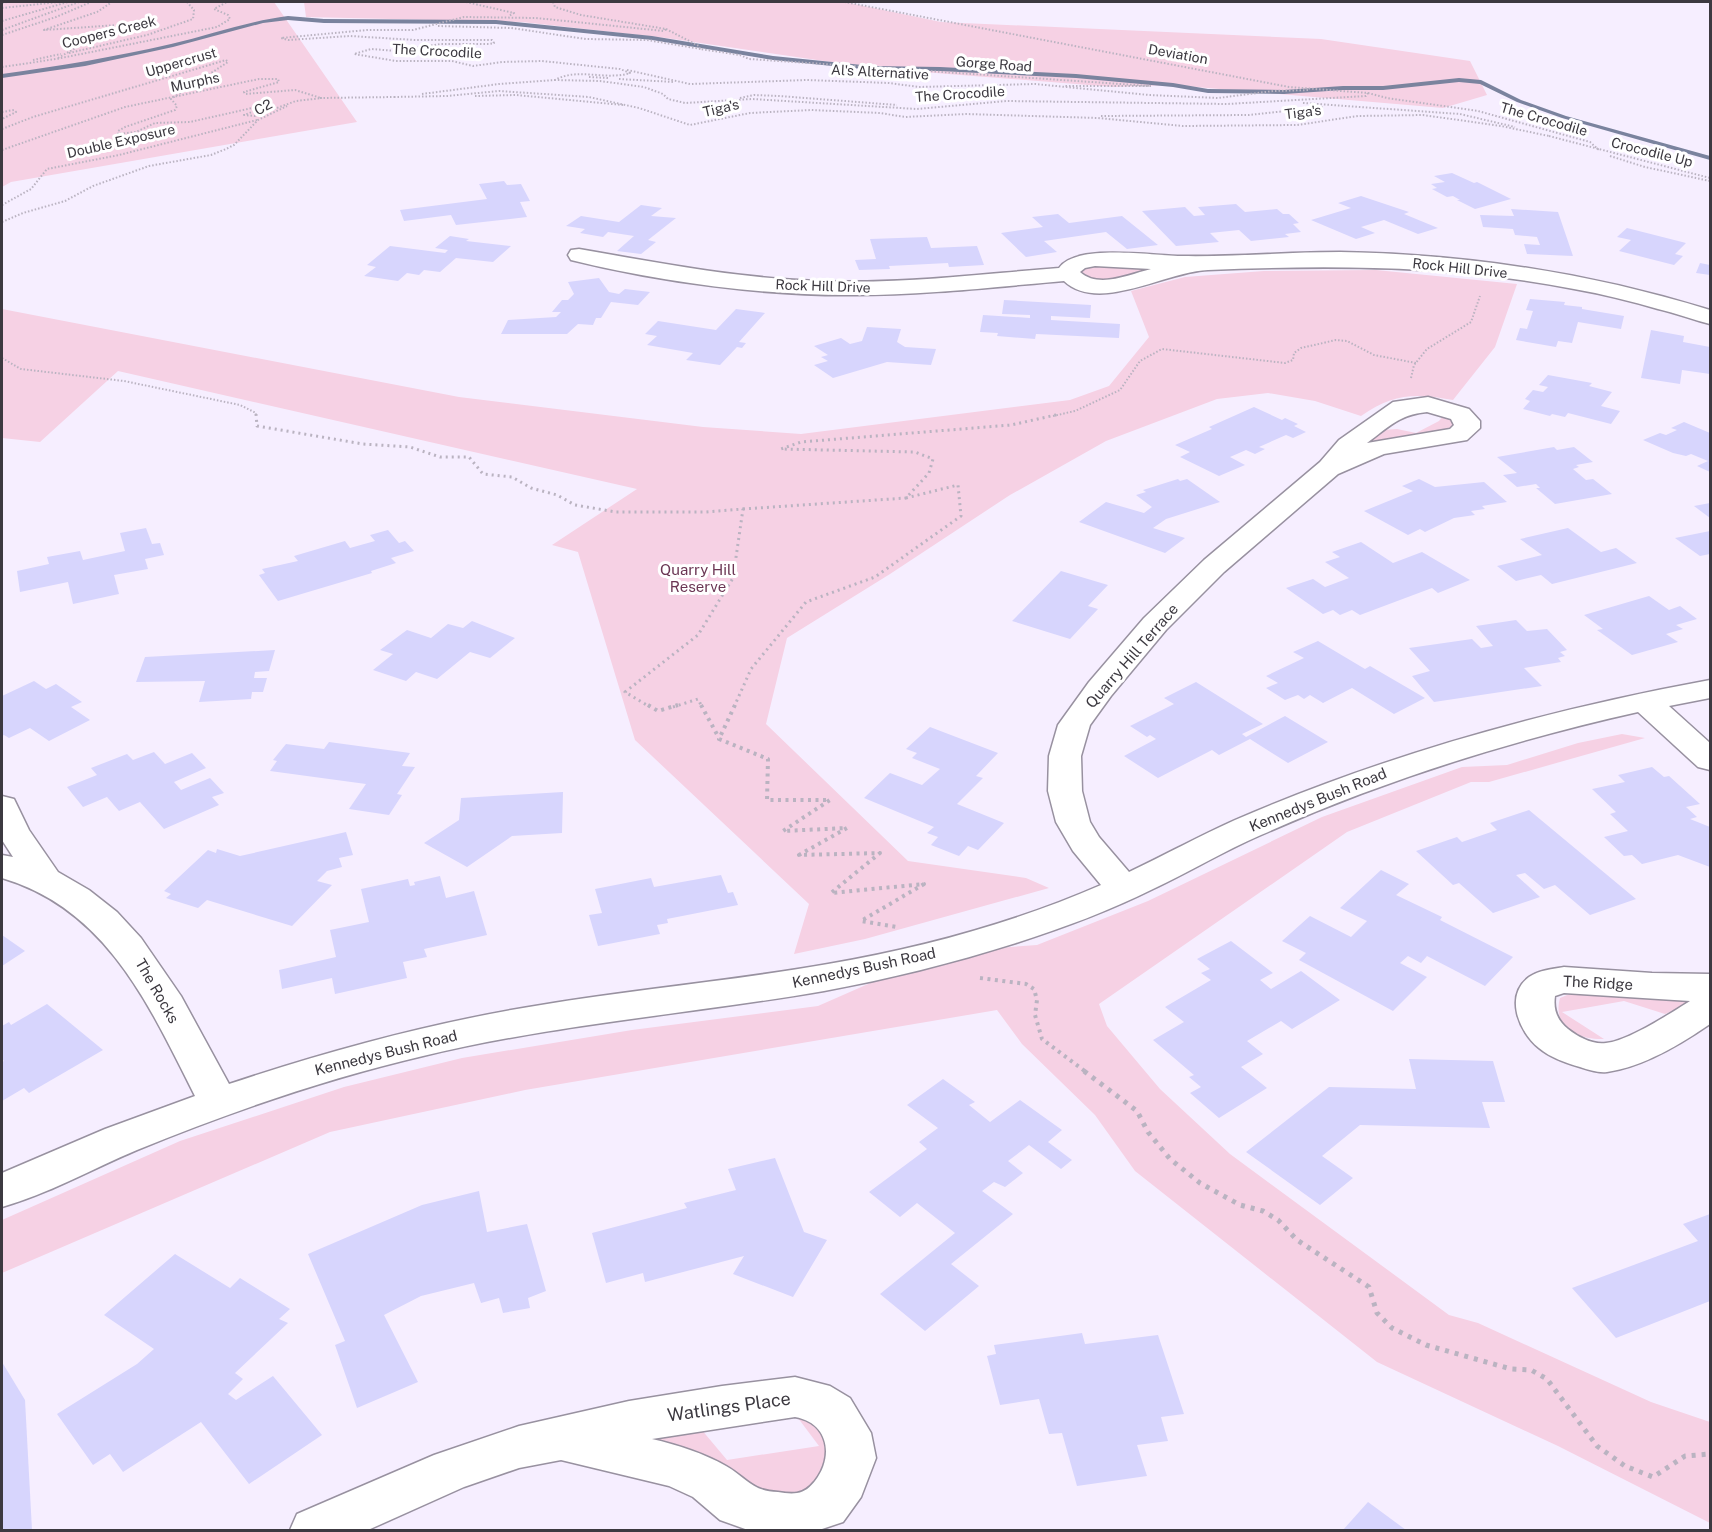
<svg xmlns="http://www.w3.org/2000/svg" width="1712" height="1532" font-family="'Public Sans',sans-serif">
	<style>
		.green { fill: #f6d1e4 }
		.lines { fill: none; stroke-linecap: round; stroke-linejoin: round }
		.stream { fill: #7a839e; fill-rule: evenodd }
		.building { fill: #d7d5fd }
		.street-casing { stroke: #9891a0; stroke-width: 3 }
		.path-far3 { stroke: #bab3c1; stroke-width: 2; stroke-dasharray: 1.5 2; stroke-linecap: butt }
		.path-far2 { stroke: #bab3c1; stroke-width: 3; stroke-dasharray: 2 4; stroke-linecap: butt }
		.path-far1 { stroke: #bab3c1; stroke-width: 4; stroke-dasharray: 3 4.5; stroke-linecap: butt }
		.path { stroke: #bab3c1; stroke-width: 5; stroke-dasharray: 4 6; stroke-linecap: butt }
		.street { fill: #fff; fill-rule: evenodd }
		.labels { text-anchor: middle; stroke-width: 6; stroke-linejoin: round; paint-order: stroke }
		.far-street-label { font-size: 14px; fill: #3c3940; stroke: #fff }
		.park-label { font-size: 15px; fill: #6b3654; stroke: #fff }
		.street-label { font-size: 15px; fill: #3c3940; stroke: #fff }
		.near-street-label { font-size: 18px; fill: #3c3940; stroke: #fff }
	</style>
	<rect width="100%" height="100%" fill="#f6eeff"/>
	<!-- green -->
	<g class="green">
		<path d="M2,2H274L357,122L11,182L2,187Z"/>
		<path d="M304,2H845L941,22L1321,39L1470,61L1487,95L1443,108L1173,85L1114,87L872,68L666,38L522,22L306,17Z"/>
		<path d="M1093,264L1164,267C1136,275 1108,287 1080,275V271L1084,267Z"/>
		<path d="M1376,270L1517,284L1495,347L1453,400C1416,393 1393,393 1361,416L1315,401L1268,393L1217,399L1106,441L1010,495L890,574L787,638L766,724L908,861L1026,878L1049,888L865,939L794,954L809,904L635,740L578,552L552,545L637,489L118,371L40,442L2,438V309L459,397L703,427L801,434L1070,400L1109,386L1149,337L1131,291L1185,277L1264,271Z"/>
		<path d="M1417,410C1428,410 1447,413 1455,422L1454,427L1448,431L1385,440L1361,446L1383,430L1397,429L1416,433L1439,421L1443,416Z"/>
		<path d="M1622,734L1645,738L1489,782H1471L1347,832L1099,1004L1107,1026L1160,1089L1230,1154L1449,1315L1478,1323L1651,1402L1710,1422V1523L1558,1446L1377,1362L1135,1171L1095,1115L1022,1044L997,1010L525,1090L330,1132L2,1273V1220L180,1141L344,1087L462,1058L632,1030L818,1006L941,952L1037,945L1148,901L1322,817L1462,767L1507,765L1578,743Z"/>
		<path d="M1572,993L1698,1000L1665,1014L1624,1001L1562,1012L1604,1039C1578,1040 1552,1027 1560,998Z"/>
		<path d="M798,1418C814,1420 823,1432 832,1445L828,1468L813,1487L790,1498L763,1496L643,1437L701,1429L727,1460L819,1446Z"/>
	</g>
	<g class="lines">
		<!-- stream -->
		<path class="stream" d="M288,16L324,19L496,20L652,36L773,56L872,66L940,67L1076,74L1173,83L1208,89L1284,90L1343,86H1383L1459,78L1481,80L1521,100L1566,116L1710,156V160L1562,118L1517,102L1480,84L1459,82L1383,90H1343L1284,94L1208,93L1173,87L1076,78L940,71L872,70L773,60L652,40L496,24L324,23L288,20L263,23L173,47L85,66L2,78V74C59,66 115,57 171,44C210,35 248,21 288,16Z"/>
	</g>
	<!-- building -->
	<g class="building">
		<path d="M1452,173L1474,183L1477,182L1511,199L1475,209L1457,200H1460L1453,196L1447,197L1432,189L1437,188L1431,184L1445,182L1434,176Z"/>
		<path d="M504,181L507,185L521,184L530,201L520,202L527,217L456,225L451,215L404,221L400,210L487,199L479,184Z"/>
		<path d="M1361,196L1409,212L1404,214L1438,228L1418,234L1384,220L1361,227L1375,233L1356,239L1311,220L1351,208L1338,203Z"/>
		<path d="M1236,204L1245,212L1277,209L1283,214H1289L1299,223L1293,224L1301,232L1285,234L1289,237L1251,241L1239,230L1210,233L1219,242L1176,246L1142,211L1185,207L1194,216L1205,215L1198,207Z"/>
		<path d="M641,205L662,208L651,216L676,218L648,240L656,242L641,254L617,251L634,236L608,232L603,237L580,233L585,229L566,226L581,216L619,222Z"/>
		<path d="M1511,209L1558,212L1573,256L1527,254L1524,244L1540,245L1537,237L1515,235L1513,229L1483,227L1480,215L1514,216Z"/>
		<path d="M1058,214L1069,223L1122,216L1158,245L1127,249L1106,232L1044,241L1057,252L1026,257L1001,233L1043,227L1032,217Z"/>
		<path d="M1627,228L1686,243L1675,254L1683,256L1674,265L1619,251L1631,240L1617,237Z"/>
		<path d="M450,236L469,239L466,241L511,246L493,262L456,258L440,272L424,270L419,275L407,273L398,281L364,276L376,267L367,265L390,246L445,253L448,250L435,248Z"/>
		<path d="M927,237L931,248L977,246L984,265L949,267L948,263L889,266L890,269L859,270L855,260L876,259L870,239Z"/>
		<path d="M1700,263L1710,265V275L1696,273Z"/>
		<path d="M599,278L609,292L619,294L625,289L650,292L638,305L611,302L601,318H596L593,325L578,324L567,334H501L508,320L556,317L561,312H552L562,300H568L574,294L568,282Z"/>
		<path d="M1530,299L1565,302L1564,305L1582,307V309L1624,316L1621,329L1578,322L1572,343L1558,341L1556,347L1516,340L1520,328L1527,329L1533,311L1526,310Z"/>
		<path d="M1004,300L1091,305L1090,318L1051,316V320L1120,324L1119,338L1036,334L1035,339L997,336L998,333L980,332L983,315L1030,318V315L1002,314Z"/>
		<path d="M736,309L765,313L739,342L746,343L742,348L737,347L720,365L686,360L693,353L647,345L657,336L645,334L658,321L716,330Z"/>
		<path d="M867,327L901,329L897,342L905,347L936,349L931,365L887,362L833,378L814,365L828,361L821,357L828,355L814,346L841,338L850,344L862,341Z"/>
		<path d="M1651,330L1684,336L1683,342L1710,347V374L1682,370L1680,384L1641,378Z"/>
		<path d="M1548,375L1592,383L1589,386L1612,392L1601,406L1620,411L1611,424L1568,413L1565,417L1552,414L1550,416L1523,409L1530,401L1525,399L1533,390L1543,392L1548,387L1539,385Z"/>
		<path d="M1254,407L1282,420L1285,418L1298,424L1294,426L1306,432L1293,438L1286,435L1259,447L1265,449L1255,454L1246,450L1230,457L1245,465L1219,476L1180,457L1190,452L1175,445L1212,429L1209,427Z"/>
		<path d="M1684,422L1710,433V472L1697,466L1708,461L1691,454L1686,456L1673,453L1643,440L1660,433L1666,435L1677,430L1671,428Z"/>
		<path d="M1554,447L1557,450L1574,447L1593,462L1576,465L1579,467L1573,469L1586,480L1593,479L1612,494L1555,504L1536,488H1540L1536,484L1517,487L1503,475L1517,473L1497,457Z"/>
		<path d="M1178,479L1180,481L1187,479L1220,502L1166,519L1153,528L1185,538L1165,553L1079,522L1106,502L1144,513L1152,507L1136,495L1146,492L1143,490Z"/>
		<path d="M1419,479L1435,487L1484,482L1507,502L1482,506L1485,509L1471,511L1475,515L1454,518L1425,532L1420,529L1408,535L1364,511L1413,491L1402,486Z"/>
		<path d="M1710,503V518L1694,506Z"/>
		<path d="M146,528L152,544L160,543L164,555L145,559L148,569L114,575L119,594L73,604L68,582L20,592L17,571L49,564L47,557L80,551L83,560L125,551L120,533Z"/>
		<path d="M1568,528L1601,552L1616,548L1637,563L1552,584L1541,575L1516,581L1497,566L1542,555L1520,539Z"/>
		<path d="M388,530L399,543L405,541L414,551L391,558L396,563L371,571L372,573L278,601L259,575L265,573L262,569L298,561L294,556L345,541L350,548L375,541L370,535Z"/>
		<path d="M1710,531V554L1700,556L1675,538Z"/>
		<path d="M1361,542L1393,563L1422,552L1470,580L1438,593L1432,588L1360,615L1352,610L1340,615L1333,610L1323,614L1286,588L1313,579L1325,587L1349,578L1325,562L1340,557L1332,552Z"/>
		<path d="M1061,571L1108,585L1088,606L1098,609L1070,639L1012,621Z"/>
		<path d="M1649,596L1669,610L1680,606L1697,619L1676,625L1683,629L1666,634L1678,642L1632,655L1597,630L1603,629L1584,615Z"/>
		<path d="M1516,620L1527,631L1547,629L1567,650L1560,652L1565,656L1558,658L1561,662L1524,668L1542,686L1434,702L1412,676L1430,671L1409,648L1472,639L1481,648L1493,646L1476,626Z"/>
		<path d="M472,621L515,638L490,658L470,652L437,679L416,672L406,681L373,670L393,654L380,650L407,630L431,638L448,624L463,628Z"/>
		<path d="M1318,641L1365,669L1370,666L1425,698L1394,714L1352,688L1323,703L1310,695L1304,699L1298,695L1285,700L1266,688L1278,683L1266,676L1304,658L1293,652Z"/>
		<path d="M275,650L269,671L255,672L254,678H267L263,692H252L251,699L199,702L205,681L136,682L145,657Z"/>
		<path d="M34,681L46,689L56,684L82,702L71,707L90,720L49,741L30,728L9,738L4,735L2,736V696Z"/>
		<path d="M1196,682L1263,724L1242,734L1246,737L1285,716L1328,742L1288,763L1250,739L1219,755L1212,750L1158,778L1124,756L1156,739L1150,735L1147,737L1130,726L1174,704L1164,698Z"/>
		<path d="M930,727L998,753L976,776L983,778L957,804L1004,823L978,850L968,846L959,856L931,845L938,837L927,833L934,827L864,798L890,773L922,785L940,769L912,758L917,753L906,749Z"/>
		<path d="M329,742L410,753L402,766L415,767L397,794L402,795L389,815L349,809L366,784L270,771L277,761L273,760L286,744L324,749Z"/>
		<path d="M154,752L165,764L192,753L206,768L174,782L181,790L210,778L224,793L212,797L219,805L164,829L140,802L119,811L107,797L83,807L67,787L97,775L91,768L127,754L133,760Z"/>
		<path d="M1652,767L1664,777L1669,776L1700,804L1686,807L1697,817L1690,819L1710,827V867L1678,855L1642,864L1632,855L1624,856L1604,837L1628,831L1610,814L1616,812L1592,789L1625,782L1618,775Z"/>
		<path d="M563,792L562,833L512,836L467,867L424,843L459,820L461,798Z"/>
		<path d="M1529,810L1636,899L1590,915L1555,885L1544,889L1525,873L1516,875L1540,897L1493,913L1459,883L1453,885L1416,851L1457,837L1462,842L1497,830L1490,823Z"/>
		<path d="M346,832L353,855L339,858L342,867L327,871L317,881L332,885L292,926L207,900L198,908L166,898L171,894L164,891L208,850L216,853L217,849L240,856Z"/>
		<path d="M1381,870L1409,884L1396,895L1442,917L1440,920L1513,957L1485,986L1427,956L1421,963L1408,956L1400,963L1427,977L1393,1011L1299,960L1306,953L1282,941L1310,916L1351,937L1367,921L1340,908Z"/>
		<path d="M721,875L728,893L733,892L738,905L667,919L668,923L657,925L660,934L598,946L589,915L602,913L595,889L651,878L654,887Z"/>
		<path d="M440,876L446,898L474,891L487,935L424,949L427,957L403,962L407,978L335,994L332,978L282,989L279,970L336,957L330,930L369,922L361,889L408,879L410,886L415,885L414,882Z"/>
		<path d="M2,935L25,951L2,966Z"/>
		<path d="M1231,941L1273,973L1260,980L1271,989L1301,971L1340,1000L1292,1029L1281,1021L1247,1041L1263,1054L1241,1067L1267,1088L1219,1118L1190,1093L1201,1087L1189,1077L1194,1075L1153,1040L1184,1022L1165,1007L1211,980L1201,973L1210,969L1197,959Z"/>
		<path d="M47,1004L103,1050L29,1093L24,1088L2,1101V1062L4,1061L2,1059V1026L9,1022L11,1025Z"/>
		<path d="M1409,1059L1493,1061L1505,1102H1482L1490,1128L1360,1125L1322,1156L1353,1178L1320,1205L1246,1152L1329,1087L1416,1089Z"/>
		<path d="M943,1079L975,1102L969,1105L990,1122L1020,1100L1062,1130L1048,1142L1072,1160L1061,1169L1029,1145L1008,1161L1023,1173L1005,1187L994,1182L982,1191L1013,1214L951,1264L979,1286L925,1331L880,1294L955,1233L917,1203L900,1217L869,1192L927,1149L919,1142L938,1128L907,1105Z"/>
		<path d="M775,1158L804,1232L827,1240L793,1297L733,1274L744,1256L645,1282L643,1273L606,1283L592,1233L687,1208L684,1203L736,1190L728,1169Z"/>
		<path d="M479,1191L487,1232L527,1224L546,1291L528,1298L530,1308L503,1313L499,1298L481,1303L474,1283L421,1296L384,1315L418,1382L357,1408L335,1345L345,1341L308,1254L422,1205Z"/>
		<path d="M1710,1214V1301L1616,1338L1572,1288L1698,1241L1683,1224Z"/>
		<path d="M175,1254L230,1288L240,1278L290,1309L279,1319L288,1323L235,1373L243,1379L228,1394L236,1400L273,1376L322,1435L249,1484L201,1422L123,1472L110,1454L93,1465L57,1414L137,1364L154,1349L104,1315Z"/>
		<path d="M1082,1333L1085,1344L1158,1335L1184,1414L1161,1417L1168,1441L1137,1445L1147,1476L1077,1486L1062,1433L1049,1434L1039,1399L1000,1405L987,1356L996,1354L994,1345Z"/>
		<path d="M2,1362L25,1400L32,1530H2Z"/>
		<path d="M1368,1502L1406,1530H1343Z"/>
	</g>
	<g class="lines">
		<defs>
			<g id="street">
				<path d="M579,249C660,263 740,279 823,281C902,284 980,274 1059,268C1076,243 1153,256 1181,256C1234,257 1287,252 1340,252C1466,254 1590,273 1710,310V324C1693,320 1676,313 1658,309C1631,301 1602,294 1574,289C1450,265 1333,265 1208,270C1167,271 1099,314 1064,281C994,287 925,295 855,295C764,296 660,282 571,260L568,255L571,250ZM1095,266L1151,269C1130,274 1099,289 1080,272L1085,268Z"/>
				<path d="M1428,397L1469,409L1480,421V428L1467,440L1384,454L1338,474L1224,572L1166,630L1111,696L1090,725L1081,756L1082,791L1090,822L1099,837L1129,872C1165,855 1199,836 1235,820C1388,754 1547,710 1710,680V698L1669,706L1710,743V770L1698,767L1638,712C1509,741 1382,781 1261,835C1224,851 1189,872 1153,889C1109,911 1063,928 1016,943C953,963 889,979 824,991C691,1014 555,1024 423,1056C325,1079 230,1112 137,1150C92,1169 48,1194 2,1207V1173L105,1129L195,1096C149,1005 107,909 2,878V855L13,857L2,840V796L14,799L29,830L58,872L89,890L117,912L141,938L181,996L229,1084C331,1050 434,1022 541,1005C636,989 732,981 828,964C921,948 1014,923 1101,885L1073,851L1056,822L1048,791L1049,756L1058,725L1089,682L1144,618L1204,560L1320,462L1339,440L1393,402ZM1427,412L1451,419L1454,425L1450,429L1367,443C1389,427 1398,415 1427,412Z"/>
				<path d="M1564,967L1652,973L1710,974V1024C1681,1044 1643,1067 1607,1072C1598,1073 1589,1070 1580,1067C1566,1063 1551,1058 1539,1048C1519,1032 1504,996 1529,977C1539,970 1553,969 1564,967ZM1564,993L1690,1001C1671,1013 1628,1041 1606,1043C1593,1045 1578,1037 1568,1029C1557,1020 1553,1010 1555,996Z"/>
				<path d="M795,1377L830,1386L850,1398L871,1433L876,1458L861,1497L843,1522L819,1530H748L720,1520L693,1497L669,1486L561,1460L519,1468L464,1487L368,1530H290L297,1514L434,1455L519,1426L629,1401L722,1386ZM795,1417C829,1423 834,1457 815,1481C810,1487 805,1492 797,1493C791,1494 784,1493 778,1492C751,1491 747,1478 726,1466C703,1453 678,1445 652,1439Z"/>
			</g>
		</defs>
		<!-- street casing -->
		<use href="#street" class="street-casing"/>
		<!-- path-far3 -->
		<g class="path-far3">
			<path d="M466,2L514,13L509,16"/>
			<path d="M553,2L555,7L581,15L666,29L664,31L536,18L464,17L413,30H367L281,38L288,40L350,36L415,40H492L494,43L489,44H441L397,51L371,49L354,54L396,61H452L473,66L502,62L542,61L620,69L630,73C605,81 578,67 555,80L600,81L644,87L663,94L668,99L685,103L752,99L917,109L1006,101L1227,104L1366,96L1368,93L1289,87L845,2"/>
			<path d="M2,3L7,2"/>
			<path d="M2,8L59,2"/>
			<path d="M2,21L68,2"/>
			<path d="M438,26L511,28L586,39L647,40L701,49"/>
			<path d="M666,29L699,46L700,49L740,55L749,59L1151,86H1064"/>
			<path d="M2,30L79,2"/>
			<path d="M2,35L56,17L91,2"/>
			<path d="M69,53L147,35L193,19L194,10L187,2"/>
			<path d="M58,58L91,39L142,27L133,24L44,30L97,12L112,2"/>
			<path d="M33,60L61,54"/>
			<path d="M2,67L56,59L217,27L230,19L228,15L214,9L227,2"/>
			<path d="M627,70L690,84L807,80L889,83L919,87L1035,84L1149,95L1218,98L1273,91L1309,90"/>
			<path d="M589,77L608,78"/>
			<path d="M619,79L674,82"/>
			<path d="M1368,93L1387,98L1478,111L1590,142L1600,151"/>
			<path d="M422,94L499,84L555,80"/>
			<path d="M475,96L516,95L623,105"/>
			<path d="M394,97L447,96L499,91L589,97L639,108L690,125L750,113L811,110L880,113L905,117L966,114L1098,118L1183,126L1297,125L1358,116L1423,115L1501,126L1549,136"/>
			<path d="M320,98L394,97"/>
			<path d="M740,98L754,95L779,96L897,105"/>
			<path d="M1303,103L1460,114L1515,127"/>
			<path d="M2,112L14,110L16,112L2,119"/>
			<path d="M1101,116L1249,115L1323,107"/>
			<path d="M2,129L33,117L226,60L228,62L171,99L177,106L175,110L125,127L118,131V134L136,132L155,123L190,122L261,106L260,109L244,115L255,116L296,101L322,98"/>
			<path d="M1549,136L1710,178"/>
			<path d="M2,150L125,107L259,79H278L279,82L244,92L245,94L295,90L321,98"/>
			<path d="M1610,156L1645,167L1710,181"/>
			<path d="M2,205L31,189L47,169L119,155L257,120"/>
			<path d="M2,222L23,213L65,201L93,186L149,166L211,155L226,149L234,145L258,120L287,106"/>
			<path d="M2,358L21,369L124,381L240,405L256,413V416"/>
			<path d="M1411,378L1414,365L1427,349L1471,322L1480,296"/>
			<path d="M1053,416L1075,411L1120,390L1140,361L1162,349L1285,363L1293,360L1294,353L1301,348L1336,340L1347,341L1374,355L1416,363"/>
		</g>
		<!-- path-far2 -->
		<g class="path-far2">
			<path d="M256,414L257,426L363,444L410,447L440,457H469L483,474L512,477L531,488L557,495L575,505L616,512H706L743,509L733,578L698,635L625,692L650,707"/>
			<path d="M743,509L906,498"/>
			<path d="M673,707L698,699L702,707"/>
			<path d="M734,707L751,669L806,602L875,577L961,516L958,485L906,498L929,473L933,459L915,452L781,449L801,442L1011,425L1060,414"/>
		</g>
		<!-- path-far1 -->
		<g class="path-far1">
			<path d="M648,705L658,711L678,705"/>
			<path d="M701,705L719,738"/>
			<path d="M735,705L719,739L768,759L767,800H830L783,831L847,828L799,855L880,853L831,893L924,884L861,921L897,927"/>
			<path d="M980,978L1026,984L1034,989L1037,1000L1035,1015L1042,1039L1086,1072"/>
		</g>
		<!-- path -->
		<path class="path" d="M1084,1071L1137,1111L1148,1132L1170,1159L1200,1183L1240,1205L1263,1211L1278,1220L1297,1240L1369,1287L1377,1313L1392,1328L1426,1345L1511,1369L1531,1370L1547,1379L1597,1446L1625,1466L1653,1477L1685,1456L1710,1454"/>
		<!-- street -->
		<use href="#street" class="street"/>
	</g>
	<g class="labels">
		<!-- far-street labels -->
		<g class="far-street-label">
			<text transform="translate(109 32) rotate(-14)" y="5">Coopers Creek</text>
			<text transform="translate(437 51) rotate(3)" y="5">The Crocodile</text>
			<text transform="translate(1178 54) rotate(10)" y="5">Deviation</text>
			<text transform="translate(181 62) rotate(-16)" y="5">Uppercrust</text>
			<text transform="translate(994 64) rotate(4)" y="5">Gorge Road</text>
			<text transform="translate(880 72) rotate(3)" y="5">Al's Alternative</text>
			<text transform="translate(195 82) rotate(-12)" y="5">Murphs</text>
			<text transform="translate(960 94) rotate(-4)" y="5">The Crocodile</text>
			<text transform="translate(263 107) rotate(-28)" y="5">C2</text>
			<text transform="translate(721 108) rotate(-13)" y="5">Tiga's</text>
			<text transform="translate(1303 112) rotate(-7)" y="5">Tiga's</text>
			<text transform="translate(1544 119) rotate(16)" y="5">The Crocodile</text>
			<text transform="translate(121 141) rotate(-13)" y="5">Double Exposure</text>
			<text transform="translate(1652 152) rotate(14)" y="5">Crocodile Up</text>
			<text transform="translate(1460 268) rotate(6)" y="5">Rock Hill Drive</text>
			<text transform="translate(823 286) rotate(2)" y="5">Rock Hill Drive</text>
		</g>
		<!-- park labels -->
		<g class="park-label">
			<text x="698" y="575">Quarry Hill<tspan x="698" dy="17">Reserve</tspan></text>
		</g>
		<!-- street labels -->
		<g class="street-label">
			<text transform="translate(1132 656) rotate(-49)" y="5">Quarry Hill Terrace</text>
			<text transform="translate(1318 800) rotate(-22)" y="5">Kennedys Bush Road</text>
			<text transform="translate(864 968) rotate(-12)" y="5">Kennedys Bush Road</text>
			<text transform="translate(1598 983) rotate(3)" y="5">The Ridge</text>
			<text transform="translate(157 991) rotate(60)" y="5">The Rocks</text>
			<text transform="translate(386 1053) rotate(-14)" y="5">Kennedys Bush Road</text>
		</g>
		<!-- near-street labels -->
		<g class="near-street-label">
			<text transform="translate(729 1407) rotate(-8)" y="6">Watlings Place</text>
		</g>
	</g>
	<!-- border -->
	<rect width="1712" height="1532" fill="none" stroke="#3c3940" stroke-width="6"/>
</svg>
